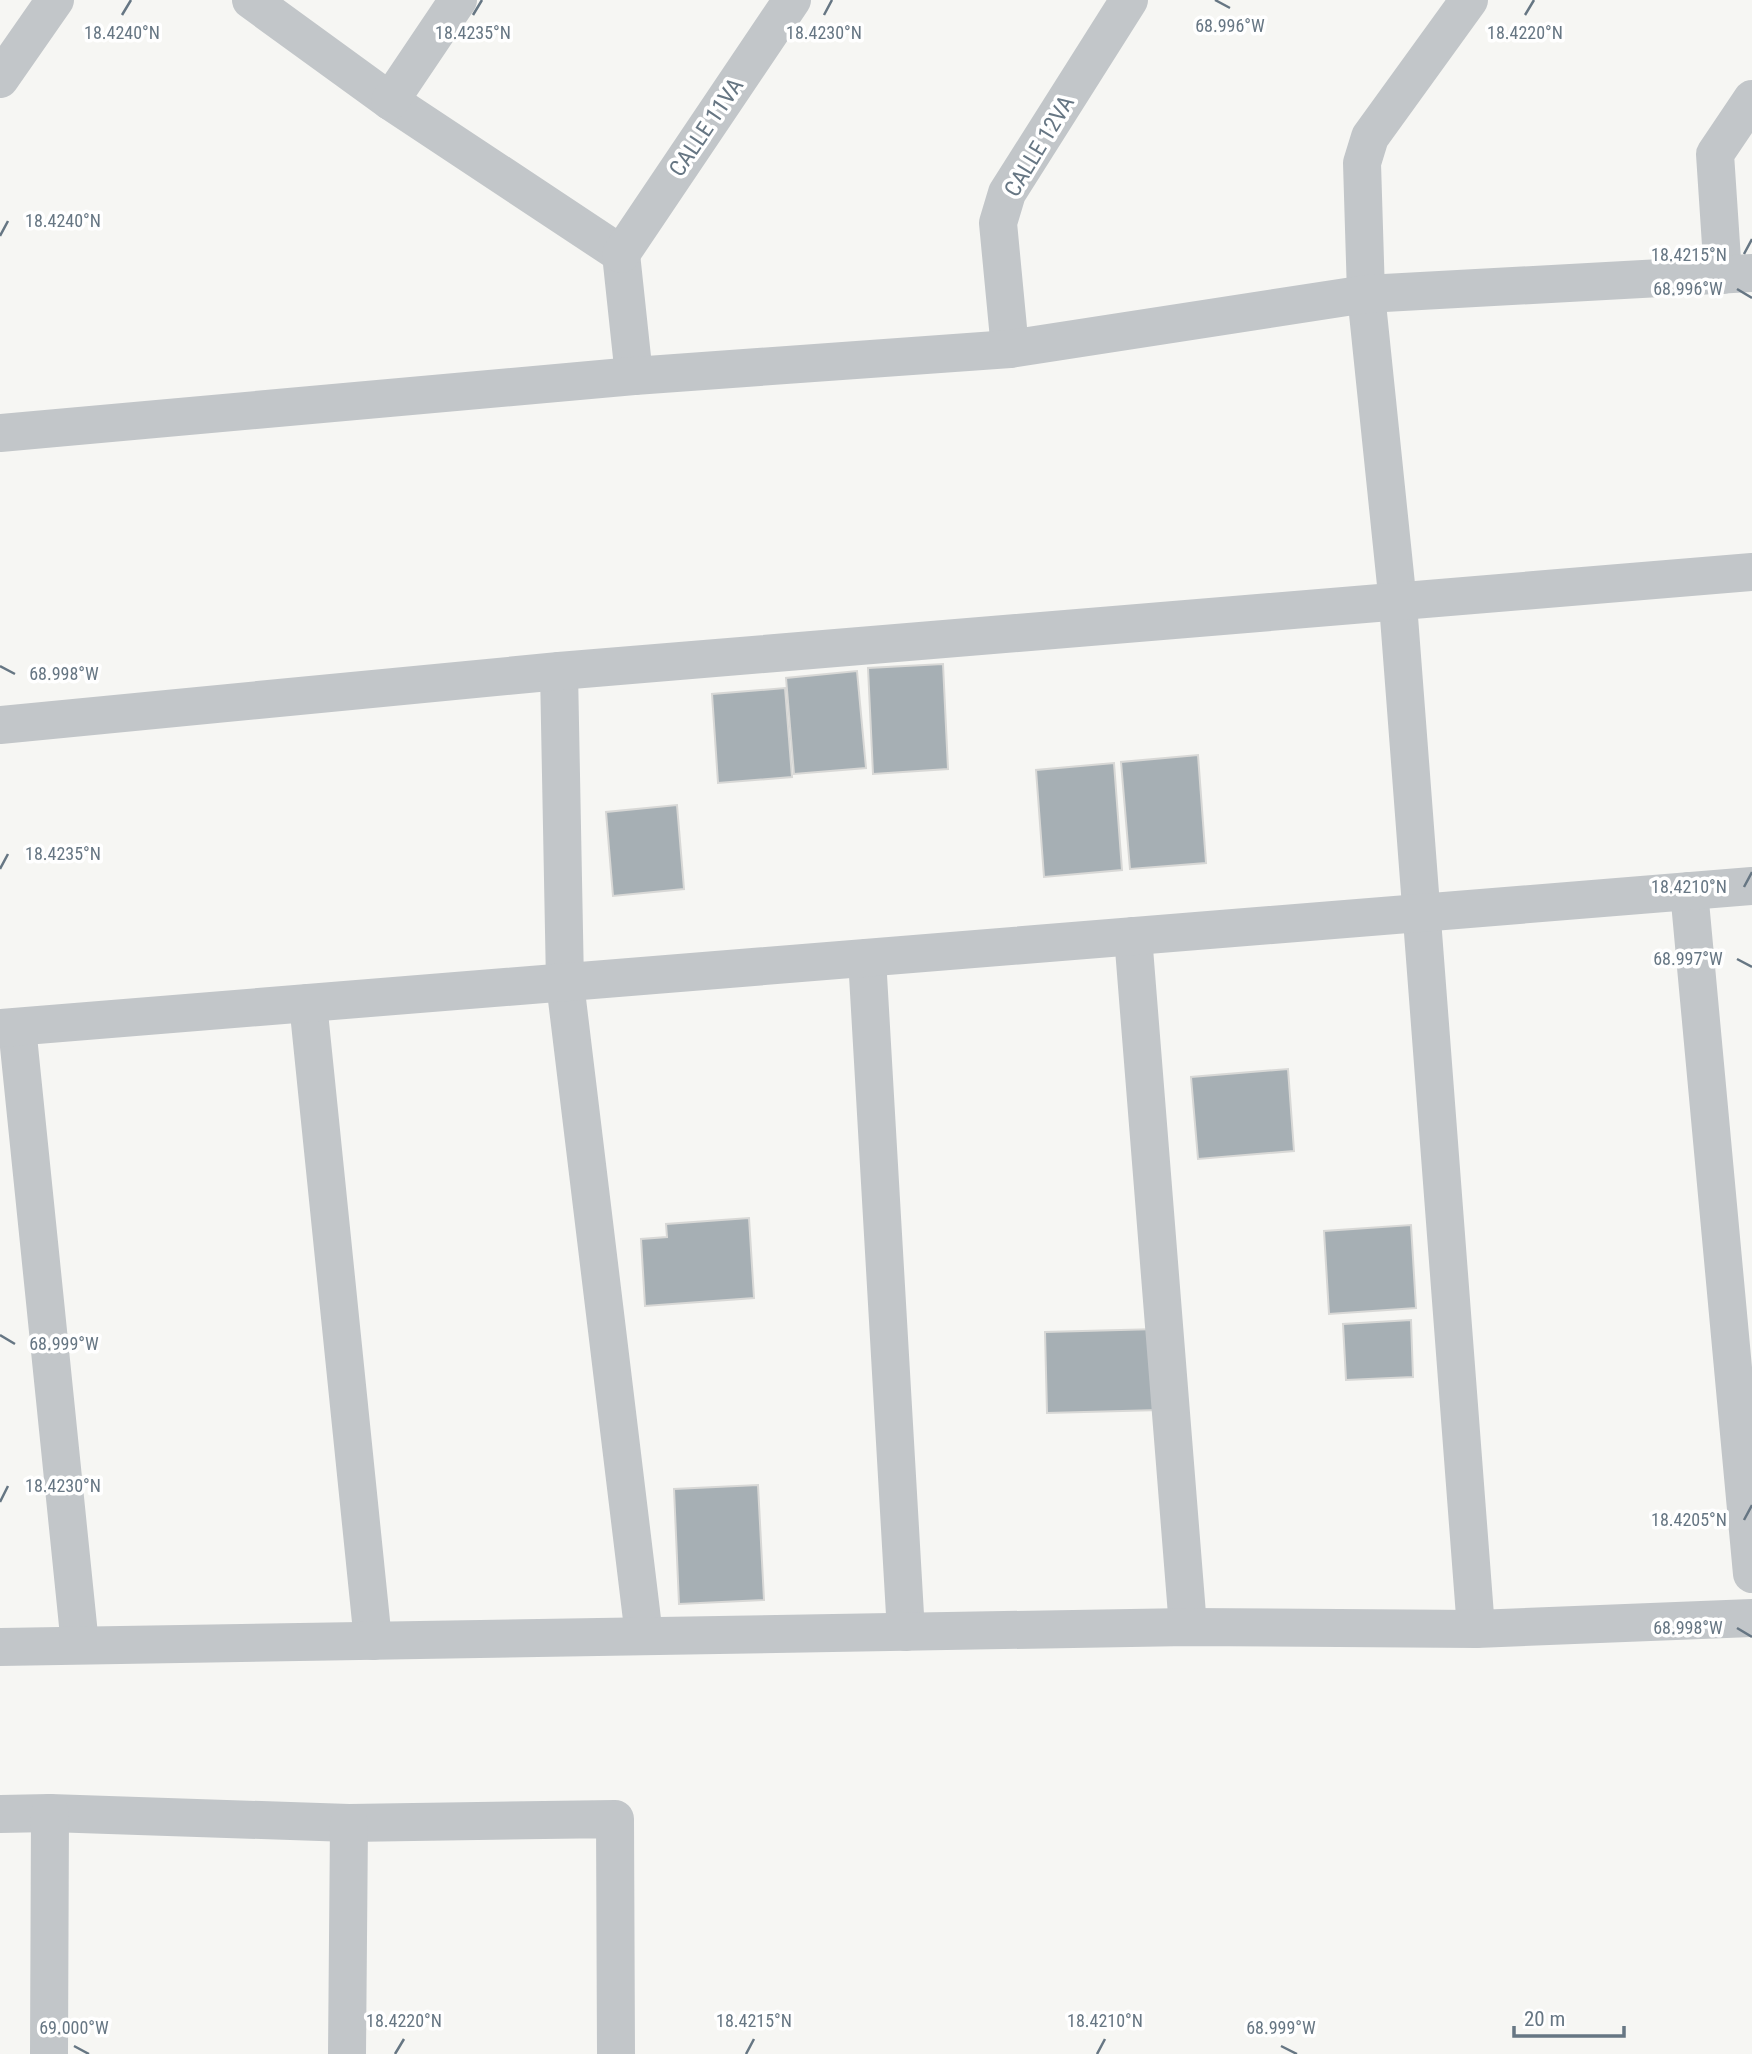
<svg xmlns="http://www.w3.org/2000/svg" width="1752" height="2054" font-family="'Roboto Condensed',sans-serif">
	<style>
		.building { fill: #a6afb4; stroke: #d8d8d6; stroke-width: 2 }
		.lines { fill: none; stroke-linecap: round; stroke-linejoin: round }
		.minor { stroke: #c2c6c9; stroke-width: 38 }
		.ticks { fill: none; stroke: #667683; stroke-width: 2.5 }
		.labels { text-anchor: middle; stroke-width: 7; stroke-linejoin: round; paint-order: stroke }
		.street-label { font-size: 23px; fill: #667683; stroke: #fff }
		.ticks-label { font-size: 18px; text-anchor: middle; fill: #667683; stroke: #fff; stroke-width: 7; stroke-linejoin: round; paint-order: stroke }
	</style>
	<rect width="100%" height="100%" fill="#f6f6f3"/>
	<!-- building -->
	<g class="building">
		<path d="M943,664L948,769L873,774L868,668Z"/>
		<path d="M857,671L866,768L794,774L786,678Z"/>
		<path d="M785,688L792,777L718,783L712,694Z"/>
		<path d="M1198,755L1206,863L1130,869L1121,762Z"/>
		<path d="M1114,763L1122,870L1044,877L1036,770Z"/>
		<path d="M677,805L684,889L613,896L606,812Z"/>
		<path d="M1288,1069L1294,1151L1198,1159L1191,1077Z"/>
		<path d="M749,1218L754,1298L645,1306L641,1239L667,1237L666,1224Z"/>
		<path d="M1411,1225L1416,1308L1329,1314L1324,1231Z"/>
		<path d="M1411,1320L1413,1377L1346,1380L1343,1324Z"/>
		<path d="M1158,1329L1160,1410L1047,1413L1045,1332Z"/>
		<path d="M758,1485L764,1600L679,1604L674,1489Z"/>
	</g>
	<g class="lines">
		<!-- minor -->
		<g class="minor">
			<path d="M251,0L390,101L621,254L634,376"/>
			<path d="M1469,0L1370,137L1362,163L1366,294L1398,604L1476,1629"/>
			<path d="M0,79L55,0"/>
			<path d="M390,101L458,0"/>
			<path d="M621,254L792,0"/>
			<path d="M1723,275L1715,154L1752,99"/>
			<path d="M1010,349L998,223L1007,193L1129,0"/>
			<path d="M0,433L634,376L1010,349L1366,294L1752,273"/>
			<path d="M559,671L565,983L644,1636"/>
			<path d="M0,725L559,671L1752,572"/>
			<path d="M1689,891L1752,1574"/>
			<path d="M1133,936L1188,1627"/>
			<path d="M867,958L906,1632"/>
			<path d="M308,1003L373,1641"/>
			<path d="M17,1027L80,1645"/>
			<path d="M0,1028L1752,886"/>
			<path d="M0,1647L1188,1627L1476,1629L1752,1618"/>
			<path d="M0,1814L50,1813L349,1823L615,1819L616,2054"/>
			<path d="M49,2054L50,1813"/>
			<path d="M347,2054L349,1823"/>
		</g>
	</g>
	<!-- ticks -->
	<path class="ticks" d="M1215,0L1230,8M122,15L131,0M473,15L482,0M824,15L832,0M1525,15L1534,0M0,236L8,221M1744,254L1752,239M1737,289L1752,298M0,666L15,674M0,869L8,854M1744,887L1752,872M1737,959L1752,967M0,1335L15,1344M0,1502L8,1486M1744,1520L1752,1505M1737,1628L1752,1637M74,2046L89,2054M1281,2046L1297,2054M395,2054L404,2039M746,2054L754,2039M1097,2054L1105,2039"/>
	<g class="labels">
		<!-- street labels -->
		<g class="street-label">
			<text transform="translate(706 127) rotate(-56)" y="8">CALLE 11VA</text>
			<text transform="translate(1039 146) rotate(-59)" y="8">CALLE 12VA</text>
		</g>
	</g>
	<g class="ticks-label">
		<text x="1230" y="32">68.996°W</text>
		<text x="122" y="39">18.4240°N</text>
		<text x="473" y="39">18.4235°N</text>
		<text x="824" y="39">18.4230°N</text>
		<text x="1525" y="39">18.4220°N</text>
		<text x="63" y="227">18.4240°N</text>
		<text x="1689" y="261">18.4215°N</text>
		<text x="1688" y="295">68.996°W</text>
		<text x="64" y="680">68.998°W</text>
		<text x="63" y="860">18.4235°N</text>
		<text x="1689" y="893">18.4210°N</text>
		<text x="1688" y="965">68.997°W</text>
		<text x="64" y="1350">68.999°W</text>
		<text x="63" y="1492">18.4230°N</text>
		<text x="1689" y="1526">18.4205°N</text>
		<text x="1688" y="1634">68.998°W</text>
		<text x="404" y="2027">18.4220°N</text>
		<text x="754" y="2027">18.4215°N</text>
		<text x="1105" y="2027">18.4210°N</text>
		<text x="74" y="2034">69.000°W</text>
		<text x="1281" y="2034">68.999°W</text>
	</g>
	<!-- scale -->
	<path d="M1514 2026v10h110v-10" fill="none" stroke="#667683" stroke-width="3.5"/>
	<text x="1524" y="2026" font-size="21" fill="#667683" stroke="#ffffff" stroke-width="5" paint-order="stroke">20 m</text>
</svg>
